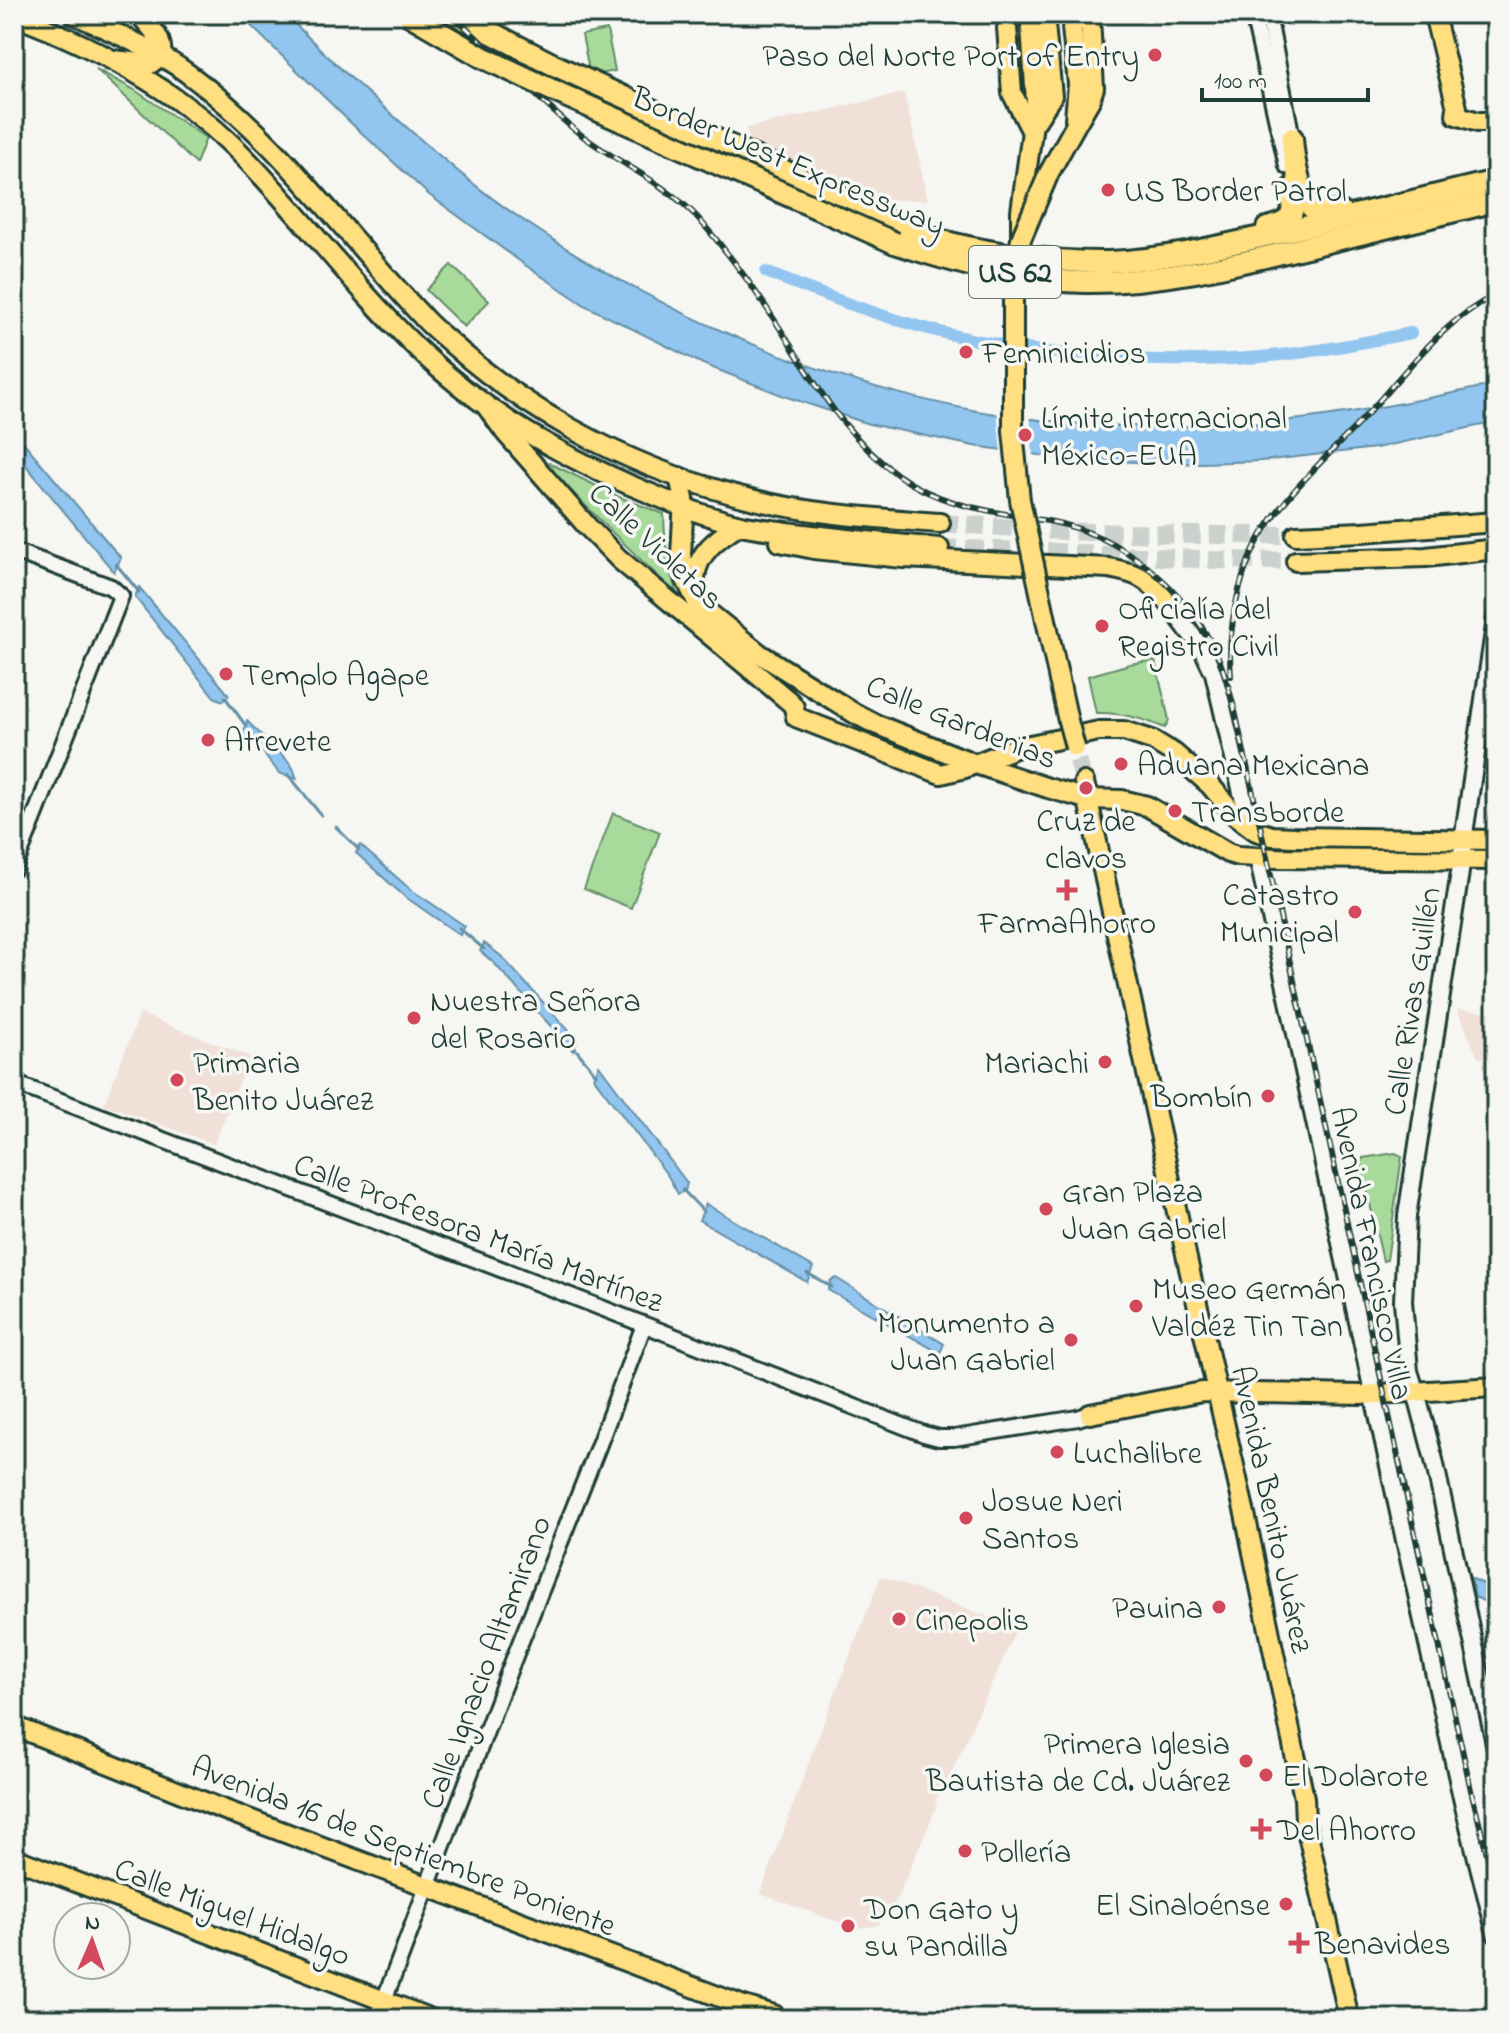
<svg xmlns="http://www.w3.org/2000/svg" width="1510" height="2033" font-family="'Indie Flower',sans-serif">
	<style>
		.built { fill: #f0e0d7 }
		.green { fill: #a8da9c; stroke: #648c68; stroke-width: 2 }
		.water { fill: #92c5ef; stroke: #648fa4; stroke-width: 2 }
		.pier { fill: #f6f6f2 }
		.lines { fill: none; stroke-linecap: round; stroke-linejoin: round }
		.stream { stroke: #648fa4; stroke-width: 3 }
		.canal { stroke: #92c5ef; stroke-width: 12 }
		.primary-tunnel { stroke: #cbd1cc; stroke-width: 18; stroke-dasharray: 18 9; stroke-linecap: butt }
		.trunk-tunnel { stroke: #cbd1cc; stroke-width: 18; stroke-dasharray: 18 9; stroke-linecap: butt }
		.tertiary-casing { stroke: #1f3d34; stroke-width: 20 }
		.secondary-casing { stroke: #1f3d34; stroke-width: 22 }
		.primary-casing { stroke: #1f3d34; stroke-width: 24 }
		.trunk-casing { stroke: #1f3d34; stroke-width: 24 }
		.motorway-casing { stroke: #1f3d34; stroke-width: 26 }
		.tertiary { stroke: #f6f6f2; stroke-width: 14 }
		.secondary { stroke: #f6f6f2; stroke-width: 16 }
		.primary { stroke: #ffdf80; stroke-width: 18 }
		.trunk { stroke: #ffdf80; stroke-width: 18 }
		.motorway { stroke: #ffdf80; stroke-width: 20 }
		.rail-casing { stroke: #1f3d34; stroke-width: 6 }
		.rail { stroke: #f6f6f2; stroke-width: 3; stroke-dasharray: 9; stroke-linecap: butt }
		.primary-bridge-casing { stroke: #1f3d34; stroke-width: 24; stroke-linecap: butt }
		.motorway-bridge-casing { stroke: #1f3d34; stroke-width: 26; stroke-linecap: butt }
		.primary-bridge { stroke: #ffdf80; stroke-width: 18 }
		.motorway-bridge { stroke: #ffdf80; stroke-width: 20 }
		.poi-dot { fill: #d1495b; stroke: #f6f6f2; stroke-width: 3 }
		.labels { text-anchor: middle; stroke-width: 7; stroke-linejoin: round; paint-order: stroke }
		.shield { fill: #f6f6f2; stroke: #60746d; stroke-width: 2 }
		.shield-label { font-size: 30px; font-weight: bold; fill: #1f3d34 }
		.poi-label { font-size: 32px; fill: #1f3d34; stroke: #f6f6f2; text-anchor: start }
		.street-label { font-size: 32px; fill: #1f3d34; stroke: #f6f6f2 }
	</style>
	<rect width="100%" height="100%" fill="#f6f6f2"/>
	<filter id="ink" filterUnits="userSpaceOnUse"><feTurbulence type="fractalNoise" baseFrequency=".0125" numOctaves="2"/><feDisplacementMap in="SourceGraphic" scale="16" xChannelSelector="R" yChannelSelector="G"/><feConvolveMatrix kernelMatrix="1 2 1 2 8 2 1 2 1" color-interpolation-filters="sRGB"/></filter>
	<g filter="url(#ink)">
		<!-- built -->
		<g class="built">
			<path d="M904,93L928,200H858L752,149L746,128Z"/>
			<path d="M1457,1009L1496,1013V1059L1478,1058Z"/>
			<path d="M140,1014L250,1057L214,1144L104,1104Z"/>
			<path d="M881,1576L1017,1628L948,1780L943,1783L935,1803L937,1806L892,1910L877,1926L854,1928L761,1894L762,1889L822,1727Z"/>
		</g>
		<!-- green -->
		<g class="green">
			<path d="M607,30L615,71L590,76L582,35Z"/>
			<path d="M96,69L133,89L206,138L196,164Z"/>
			<path d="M451,265L489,301L464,327L426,290Z"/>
			<path d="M541,459L619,497L664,514C665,545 667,564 677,594C630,550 584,506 541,459Z"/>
			<path d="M1155,660L1169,720L1165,728C1142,718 1120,712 1096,713L1088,676L1130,664Z"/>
			<path d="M613,813L660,832L631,908L584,889Z"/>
			<path d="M1395,1153L1402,1156L1387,1260L1383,1261L1361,1164L1363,1158Z"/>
		</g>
		<!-- water -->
		<g class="water">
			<path d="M239,14H286C322,53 362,89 403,124C443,159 484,195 529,224C664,315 817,381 977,411C1049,424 1125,428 1198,426C1299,425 1398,405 1496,384V422L1376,448L1261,461L1172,464L1061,458L974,446L869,424L784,396L703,364L586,306L525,265L428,194L353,125Z"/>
			<path d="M14,431L121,558L114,572L14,451Z"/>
			<path d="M139,587L229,695L223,701L214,697L135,597Z"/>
			<path d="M247,721L288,761L293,768L297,779L279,773L254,741L243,733Z"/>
			<path d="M360,845L410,889L465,926L460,935L404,896L356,853Z"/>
			<path d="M484,943L501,956L572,1034L577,1042L573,1051L494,963L480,951Z"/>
			<path d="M599,1065L687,1183L685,1191L678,1194L668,1176L594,1078Z"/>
			<path d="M706,1204L813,1267L807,1282L699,1220Z"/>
			<path d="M836,1278L944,1344L940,1353L828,1290L831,1280Z"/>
			<path d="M1471,1578L1496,1590V1607L1475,1597Z"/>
		</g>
		<!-- pier -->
		<path class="pier" d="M997,409L1030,413L1033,458L1001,454Z"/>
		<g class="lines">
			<!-- stream -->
			<g class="stream">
				<path d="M116,564L139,592"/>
				<path d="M225,697L246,726"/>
				<path d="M288,774L321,815"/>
				<path d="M336,827L359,850"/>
				<path d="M459,928L484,949"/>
				<path d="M573,1046L596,1074"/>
				<path d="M682,1189L704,1212"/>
				<path d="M807,1273L832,1287"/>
			</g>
			<!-- canal -->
			<path class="canal" d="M766,272C817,293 868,312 921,327C1026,356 1152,366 1260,357C1311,353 1361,343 1411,333"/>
			<!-- primary-tunnel -->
			<g class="primary-tunnel">
				<path d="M1021,14L1022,28"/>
				<path d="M1036,14L1038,26"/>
				<path d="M1078,760L1084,782"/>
			</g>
			<!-- trunk-tunnel -->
			<g class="trunk-tunnel">
				<path d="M940,523L1060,531L1193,535H1296"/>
				<path d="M939,548L1107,554L1213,560L1296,561"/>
			</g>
			<defs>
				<g id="tertiary">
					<path d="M1253,14L1287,166"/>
					<path d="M1268,14L1292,138"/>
					<path d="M14,551L111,587L121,596L14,869"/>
					<path d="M14,1083L553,1289L924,1434L939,1438H954L1078,1418L1090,1414"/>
					<path d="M377,2019L509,1671L598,1447L644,1325"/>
				</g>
				<g id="secondary">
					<path d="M1164,598L1203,650L1214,673L1250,827"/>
					<path d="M1496,619L1465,827L1460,872L1407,1216L1403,1301L1409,1371L1419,1403L1434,1460L1496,1748"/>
					<path d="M1258,857L1406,1545L1463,1802L1496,1934"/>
				</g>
				<g id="primary">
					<path d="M1434,14L1457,108L1456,115L1478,122H1496"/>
					<path d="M1007,28L1012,93L1031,130"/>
					<path d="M113,60L150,64L161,56C164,38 150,27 139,14"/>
					<path d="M1075,119L1078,84L1072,28L1077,20"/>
					<path d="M1036,121L1052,96L1045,24"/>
					<path d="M1075,126L1090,100L1094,88L1090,18"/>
					<path d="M1021,239V211L1036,102L1031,26"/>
					<path d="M487,407L505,432L587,526L619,559L790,702L794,707L796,717L941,774L965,768L1015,748L1099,731H1124L1152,740L1175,754L1210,785L1236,816L1256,831L1272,836L1294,837L1496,840"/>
					<path d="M679,477L684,499L681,555L686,580L698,604L760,654L854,713L875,724L976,764L1048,788L1087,799L1122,800L1147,806L1228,853L1238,856L1277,858L1496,860"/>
					<path d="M1059,680L1068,721"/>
					<path d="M1084,782L1189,1268L1245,1514L1304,1798L1305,1821L1348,2014"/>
					<path d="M1090,1414L1202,1392L1361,1395L1496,1387"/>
					<path d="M14,1726L217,1807L741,2005L774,2015"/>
					<path d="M14,1858L431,2019"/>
				</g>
				<g id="trunk">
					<path d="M74,14C112,32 153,48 187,73C279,140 344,233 421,315C430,326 441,334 452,344C537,420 643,473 755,500C815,515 878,518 940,523"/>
					<path d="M14,16C100,48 185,94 249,162C307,223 358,291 419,350C485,414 566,459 649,493C679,506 709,518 741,525C758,529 777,530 795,533C843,539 891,544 939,548"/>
					<path d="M1296,535L1362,532L1496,522"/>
					<path d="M780,542L814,549L903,558L1109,568C1135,573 1147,577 1164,598"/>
					<path d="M1296,561L1426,557L1496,549"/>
					<path d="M698,604C697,596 695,587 695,578C697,553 718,538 738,525"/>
				</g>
				<g id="motorway">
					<path d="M455,14L554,65L861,206C881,217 900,227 922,235C975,252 1053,263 1108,262C1161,260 1213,248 1265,236C1342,219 1419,199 1496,181"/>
					<path d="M1292,138C1293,155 1300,202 1315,210C1323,215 1333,213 1340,211"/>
					<path d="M1267,228C1294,222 1295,214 1291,189"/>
					<path d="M895,243C956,263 1020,281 1085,282C1165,283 1241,263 1319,244C1378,230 1437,215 1496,201"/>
				</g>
			</defs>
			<!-- tertiary casing -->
			<use href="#tertiary" class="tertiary-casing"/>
			<!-- secondary casing -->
			<use href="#secondary" class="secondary-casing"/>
			<!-- primary casing -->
			<use href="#primary" class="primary-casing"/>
			<!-- trunk casing -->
			<use href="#trunk" class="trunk-casing"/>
			<!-- motorway casing -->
			<use href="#motorway" class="motorway-casing"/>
			<!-- tertiary -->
			<use href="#tertiary" class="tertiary"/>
			<!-- secondary -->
			<use href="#secondary" class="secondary"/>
			<!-- primary -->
			<use href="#primary" class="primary"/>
			<!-- trunk -->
			<use href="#trunk" class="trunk"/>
			<!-- motorway -->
			<use href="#motorway" class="motorway"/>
			<defs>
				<g id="rail">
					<path d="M452,14C492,52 533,95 575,130C613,161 665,182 698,218C728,252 757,292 781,330C815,383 845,437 898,475C943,508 999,512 1053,522C1122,536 1182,586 1214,648C1224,668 1229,690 1235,711L1471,1790L1496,1889"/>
					<path d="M611,14L612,24"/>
					<path d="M1231,676C1227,635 1237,581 1256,545C1281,498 1322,462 1358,424C1400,380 1440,321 1496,295"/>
				</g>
			</defs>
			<!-- rail casing -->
			<use href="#rail" class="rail-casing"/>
			<!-- rail -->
			<use href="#rail" class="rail"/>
			<defs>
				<g id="primary-bridge">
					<path d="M1059,680L1020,500L1013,431V295L1021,239L1049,173L1075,126"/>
					<path d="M1068,721L1075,747"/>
				</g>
				<path id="motorway-bridge" d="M408,14L482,57L552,90L895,243"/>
			</defs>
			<!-- primary-bridge casing -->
			<use href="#primary-bridge" class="primary-bridge-casing"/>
			<!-- motorway-bridge casing -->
			<use href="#motorway-bridge" class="motorway-bridge-casing"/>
			<!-- primary-bridge -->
			<use href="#primary-bridge" class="primary-bridge"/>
			<!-- motorway-bridge -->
			<use href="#motorway-bridge" class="motorway-bridge"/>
		</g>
	</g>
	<!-- markers -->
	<g class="poi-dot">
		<circle cx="1155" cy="55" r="8"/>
		<circle cx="1108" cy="190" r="8"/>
		<circle cx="966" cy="352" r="8"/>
		<circle cx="1025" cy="435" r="8"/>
		<circle cx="1102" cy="626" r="8"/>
		<circle cx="226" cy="674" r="8"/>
		<circle cx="208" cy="740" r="8"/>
		<circle cx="1121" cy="764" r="8"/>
		<circle cx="1086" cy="788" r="8"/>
		<circle cx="1175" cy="811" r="8"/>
		<path d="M1063 878h8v8h8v8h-8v8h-8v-8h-8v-8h8z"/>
		<circle cx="1355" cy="912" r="8"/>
		<circle cx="414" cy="1018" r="8"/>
		<circle cx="1105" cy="1062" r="8"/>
		<circle cx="177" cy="1080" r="8"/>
		<circle cx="1268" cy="1096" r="8"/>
		<circle cx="1046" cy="1209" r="8"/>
		<circle cx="1136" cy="1306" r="8"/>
		<circle cx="1071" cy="1340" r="8"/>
		<circle cx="1057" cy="1452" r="8"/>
		<circle cx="966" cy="1518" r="8"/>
		<circle cx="1219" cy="1607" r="8"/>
		<circle cx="899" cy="1619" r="8"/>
		<circle cx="1246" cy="1761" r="8"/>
		<circle cx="1266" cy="1775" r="8"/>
		<path d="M1257 1817h8v8h8v8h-8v8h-8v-8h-8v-8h8z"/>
		<circle cx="965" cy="1851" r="8"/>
		<circle cx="1286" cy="1904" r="8"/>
		<circle cx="848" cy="1926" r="8"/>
		<path d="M1295 1931h8v8h8v8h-8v8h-8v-8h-8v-8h8z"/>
	</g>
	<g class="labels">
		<!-- shield labels -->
		<rect class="shield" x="969" y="246" width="92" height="52" rx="6"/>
		<g class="shield-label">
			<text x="1015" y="282">US 62</text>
		</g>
		<!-- poi labels -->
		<g class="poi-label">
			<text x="1139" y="66" text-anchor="end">Paso del Norte Port of Entry</text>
			<text x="1124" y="201">US Border Patrol</text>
			<text x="982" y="363">Feminicidios</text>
			<text x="1041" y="428">Límite internacional<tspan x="1041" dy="37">México-EUA</tspan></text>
			<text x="1118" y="619">Oficialía del<tspan x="1118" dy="37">Registro Civil</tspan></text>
			<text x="242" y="685">Templo Agape</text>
			<text x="224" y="751">Atrevete</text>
			<text x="1137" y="775">Aduana Mexicana</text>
			<text x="1191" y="822">Transborde</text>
			<text x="1086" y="831" text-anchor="middle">Cruz de<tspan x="1086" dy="37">clavos</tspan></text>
			<text x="1339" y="905" text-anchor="end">Catastro<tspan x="1339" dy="37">Municipal</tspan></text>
			<text x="1067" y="933" text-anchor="middle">FarmaAhorro</text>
			<text x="430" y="1011">Nuestra Señora<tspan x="430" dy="37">del Rosario</tspan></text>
			<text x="193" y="1073">Primaria<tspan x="193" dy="37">Benito Juárez</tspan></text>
			<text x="1089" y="1073" text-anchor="end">Mariachi</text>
			<text x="1252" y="1107" text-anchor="end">Bombín</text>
			<text x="1062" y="1202">Gran Plaza<tspan x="1062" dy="37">Juan Gabriel</tspan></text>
			<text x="1152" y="1299">Museo Germán<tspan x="1152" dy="37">Valdéz Tin Tan</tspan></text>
			<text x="1055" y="1333" text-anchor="end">Monumento a<tspan x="1055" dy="37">Juan Gabriel</tspan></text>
			<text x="1073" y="1463">Luchalibre</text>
			<text x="982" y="1511">Josue Neri<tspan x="982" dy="37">Santos</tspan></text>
			<text x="1203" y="1618" text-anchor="end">Pauina</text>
			<text x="915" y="1630">Cinepolis</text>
			<text x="1230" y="1754" text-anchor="end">Primera Iglesia<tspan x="1230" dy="37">Bautista de Cd. Juárez</tspan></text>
			<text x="1282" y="1786">El Dolarote</text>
			<text x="1277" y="1840">Del Ahorro</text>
			<text x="981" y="1862">Pollería</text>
			<text x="1270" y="1915" text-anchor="end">El Sinaloénse</text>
			<text x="864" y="1919">Don Gato y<tspan x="864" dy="37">su Pandilla</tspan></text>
			<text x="1315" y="1954">Benavides</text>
		</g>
		<!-- street labels -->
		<g class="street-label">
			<text transform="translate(789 160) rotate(23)" y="11">Border West Expressway</text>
			<text transform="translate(657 545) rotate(43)" y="11">Calle Violetas</text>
			<text transform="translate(962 721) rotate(22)" y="11">Calle Gardenias</text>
			<text transform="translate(1411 1001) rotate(-81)" y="11">Calle Rivas Guillén</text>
			<text transform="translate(479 1232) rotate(21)" y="11">Calle Profesora María Martínez</text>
			<text transform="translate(1373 1253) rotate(78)" y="11">Avenida Francisco Villa</text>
			<text transform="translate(1273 1509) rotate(78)" y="11">Avenida Benito Juárez</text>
			<text transform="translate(485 1662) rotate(-69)" y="11">Calle Ignacio Altamirano</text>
			<text transform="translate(404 1845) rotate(21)" y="11">Avenida 16 de Septiembre Poniente</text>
			<text transform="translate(233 1911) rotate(21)" y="11">Calle Miguel Hidalgo</text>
		</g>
	</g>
	<!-- margin -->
	<rect width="1510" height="2033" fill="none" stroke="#f6f6f2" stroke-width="48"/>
	<rect x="24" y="24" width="1462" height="1985" fill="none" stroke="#1f3d34" stroke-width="3" filter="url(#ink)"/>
	<!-- north arrow -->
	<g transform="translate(92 1941) rotate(2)"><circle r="38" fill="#f6f6f2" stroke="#a0aca6" stroke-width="2"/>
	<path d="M0-6L14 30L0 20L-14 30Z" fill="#d1495b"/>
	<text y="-12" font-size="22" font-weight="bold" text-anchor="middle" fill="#1f3d34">N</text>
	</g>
	<!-- scale -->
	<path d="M1202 88v12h166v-12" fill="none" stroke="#1f3d34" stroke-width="4"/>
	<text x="1214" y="88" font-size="24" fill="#1f3d34" stroke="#f6f6f2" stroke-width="6" paint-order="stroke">100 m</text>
</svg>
